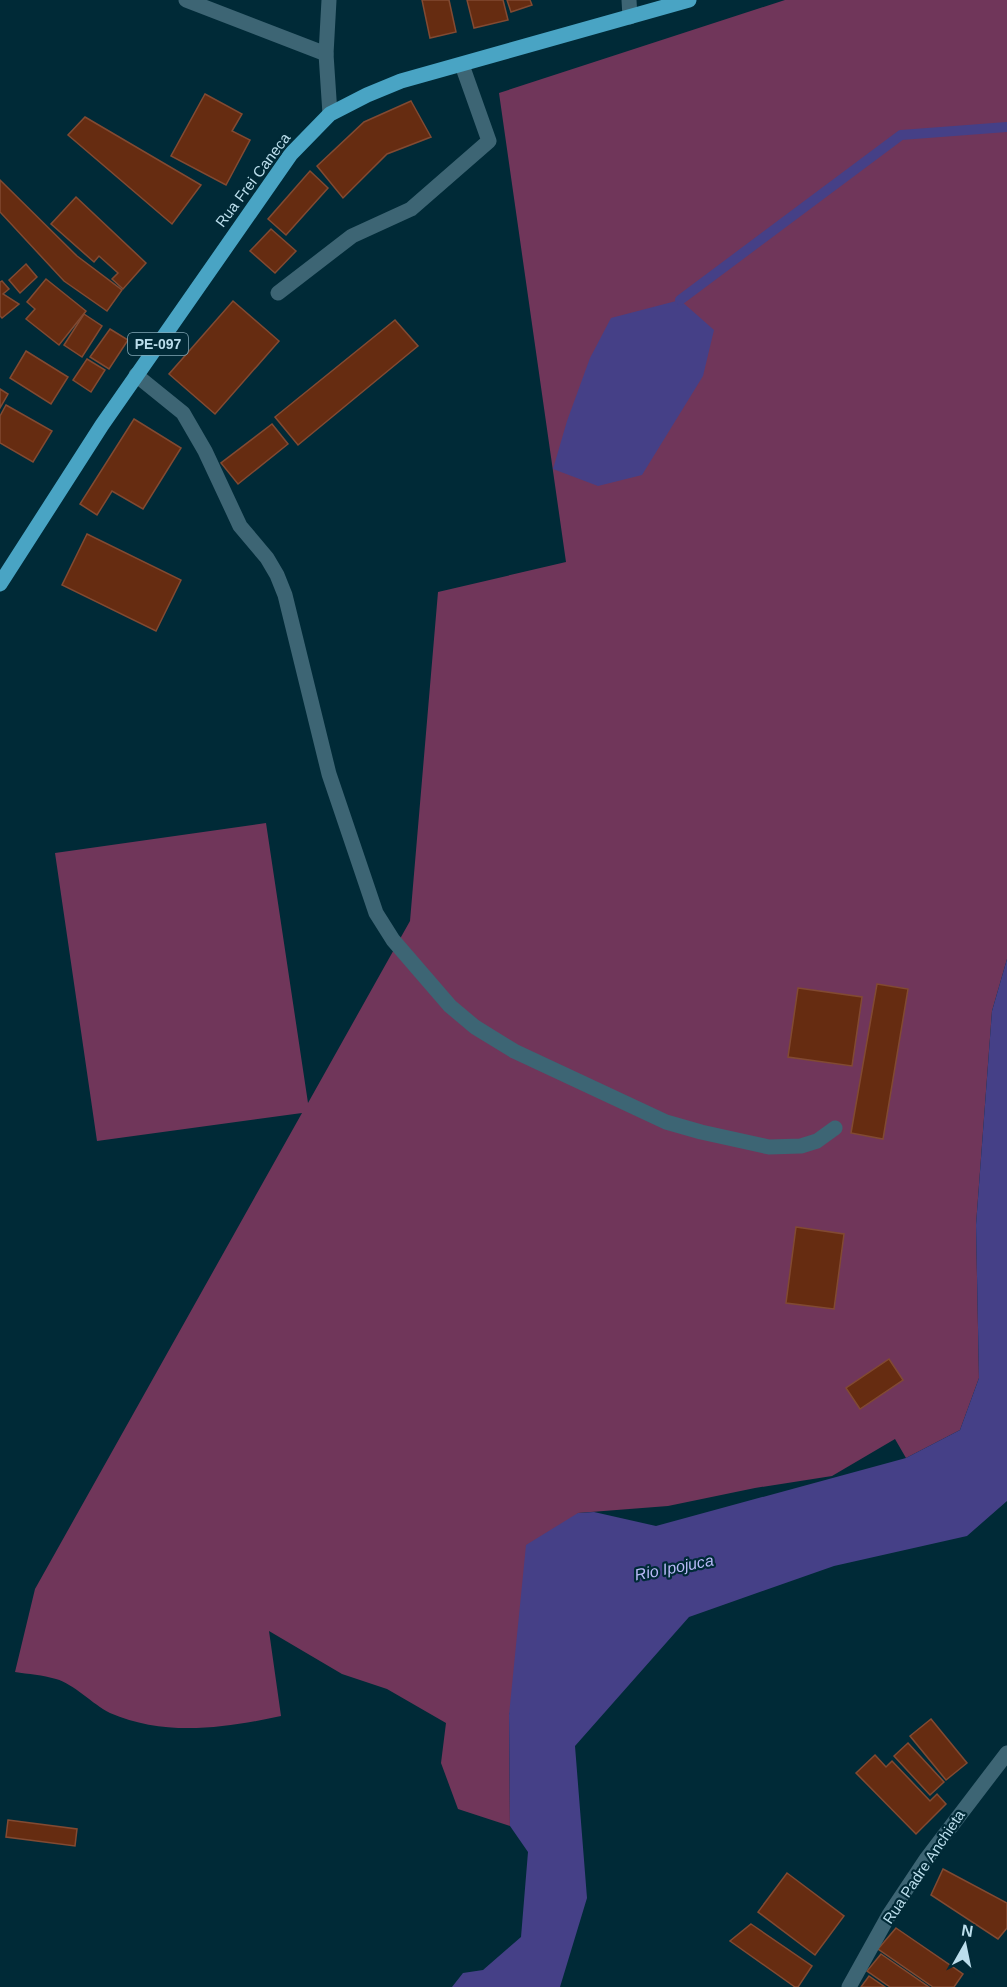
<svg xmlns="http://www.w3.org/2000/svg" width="1007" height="1987" font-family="Arial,sans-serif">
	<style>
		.green { fill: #70365a }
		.water { fill: #454087 }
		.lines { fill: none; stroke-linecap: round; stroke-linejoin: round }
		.stream { stroke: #454087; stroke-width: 10 }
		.building { fill: #662c11; stroke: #824a32; stroke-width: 1.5 }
		.minor { stroke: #3d6574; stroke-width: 15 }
		.major { stroke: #49a4c4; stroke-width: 15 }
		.labels { text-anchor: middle; stroke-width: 4.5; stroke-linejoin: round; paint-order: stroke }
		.shield { fill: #002a37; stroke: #83a8b6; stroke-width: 1.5 }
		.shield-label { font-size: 14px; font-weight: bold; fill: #bbdeec }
		.street-label { font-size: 15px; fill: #bbdeec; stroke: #002a37 }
		.water-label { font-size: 16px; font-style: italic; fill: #b8b9f7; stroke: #002a37 }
	</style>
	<rect width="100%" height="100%" fill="#002a37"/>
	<!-- green -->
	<path class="green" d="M785,0H1007V959L992,1011L976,1225L979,1378L960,1430L906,1458L895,1439L832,1476L755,1488L668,1506L578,1513L509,1715L510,1826L458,1809L441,1763L446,1723L387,1689L342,1674L269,1631L281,1716C225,1728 165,1737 110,1713C92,1704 74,1684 56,1679C43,1675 28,1674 15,1672L35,1589L302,1113L97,1141L55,853L266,823L308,1103L410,921L438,592L566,562L499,93Z"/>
	<!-- water -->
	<g class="water">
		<path d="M680,300L714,330L703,376L642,475L598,486L553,469L567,421L590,358L611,318Z"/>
		<path d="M1007,959V1501L967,1536L834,1566L689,1617L575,1746L587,1898L560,1987H452L463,1973L483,1970L521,1937L528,1852L510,1826L509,1715L526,1545L578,1513L594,1512L656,1526L906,1458L960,1430L979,1378L976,1225L992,1011Z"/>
	</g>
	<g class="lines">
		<!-- stream -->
		<path class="stream" d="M680,300L901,135L1007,127"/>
	</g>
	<!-- building -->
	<g class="building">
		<path d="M422,0H449L456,32L430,38Z"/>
		<path d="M467,0H503L508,20L474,28Z"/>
		<path d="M507,0H530L532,5L511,12Z"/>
		<path d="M205,94L242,114L232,131L250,140L226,185L171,156Z"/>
		<path d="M411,101L431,137L387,154L343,198L317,166L364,122Z"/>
		<path d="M85,117L201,185L172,224L68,135Z"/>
		<path d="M310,171L328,188L286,235L268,219Z"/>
		<path d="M0,180L77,256L122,290L107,311L64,281L0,212Z"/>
		<path d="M76,197L146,263L123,289L112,279L118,273L99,256L94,262L51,224Z"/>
		<path d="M271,229L296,251L275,273L250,251Z"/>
		<path d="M26,264L37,277L20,293L9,280Z"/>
		<path d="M46,279L86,311L59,345L26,319L35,309L27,302Z"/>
		<path d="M2,281L9,289L3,294L19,304L2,318L0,316V282Z"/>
		<path d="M233,301L279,341L215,414L169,374Z"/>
		<path d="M84,314L102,326L82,357L64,345Z"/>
		<path d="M395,320L418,346L298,445L275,417Z"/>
		<path d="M110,329L128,340L109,369L90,357Z"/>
		<path d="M26,351L68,377L51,404L10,378Z"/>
		<path d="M87,359L105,370L91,392L73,380Z"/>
		<path d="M0,389L8,394L0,408Z"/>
		<path d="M6,405L52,431L33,462L0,443V416Z"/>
		<path d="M134,419L181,448L143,509L112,491L97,515L80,504Z"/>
		<path d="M272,424L288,444L238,484L221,463Z"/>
		<path d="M87,534L181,580L156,631L62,585Z"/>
		<path d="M877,984L908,989L883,1139L851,1133Z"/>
		<path d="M798,988L862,997L852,1066L788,1057Z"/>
		<path d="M796,1227L844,1234L834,1309L786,1303Z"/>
		<path d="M889,1359L903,1380L860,1409L846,1388Z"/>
		<path d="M931,1719L967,1763L946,1780L910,1736Z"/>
		<path d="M908,1743L944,1782L930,1795L894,1756Z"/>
		<path d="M875,1755L886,1767L892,1761L930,1801L937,1794L946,1804L916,1834L856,1773Z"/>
		<path d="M8,1820L77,1829L75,1846L6,1837Z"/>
		<path d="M943,1869L1007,1903V1928L998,1939L931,1895Z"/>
		<path d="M787,1873L844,1916L815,1955L758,1912Z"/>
		<path d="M751,1924L812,1966L798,1987H795L730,1941Z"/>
		<path d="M896,1928L963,1974L954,1987H933L878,1949Z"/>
		<path d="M881,1954L929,1987H890L867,1971Z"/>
		<path d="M869,1976L885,1987H861Z"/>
	</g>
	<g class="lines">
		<!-- minor -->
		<g class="minor">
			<path d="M186,0L326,54"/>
			<path d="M329,0L326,54L330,114"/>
			<path d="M629,0L630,17"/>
			<path d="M278,293L352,236L411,209L489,141L462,65"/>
			<path d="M136,375L183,413L205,451L240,526L267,558L277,575L285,595L329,774L376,913L393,940L450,1006L475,1027L514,1051L666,1122L701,1132L769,1147L801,1146L817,1141L835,1128"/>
			<path d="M849,1987L889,1915L927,1858L1007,1753"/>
		</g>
		<!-- major -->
		<path class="major" d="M0,584L102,425L291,154L330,114L367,95L401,81L689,0"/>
	</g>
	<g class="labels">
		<!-- shield labels -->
		<rect class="shield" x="128" y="333" width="60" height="22" rx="4.5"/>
		<g class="shield-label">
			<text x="158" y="349">PE-097</text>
		</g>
		<!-- street labels -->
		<g class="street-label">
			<text transform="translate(253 180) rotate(-53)" y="5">Rua Frei Caneca</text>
			<text transform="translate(924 1867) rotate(-56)" y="5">Rua Padre Anchieta</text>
		</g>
		<!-- water labels -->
		<g class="water-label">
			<text transform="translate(674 1567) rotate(-11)" y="6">Rio Ipojuca</text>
		</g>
	</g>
	<!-- north arrow -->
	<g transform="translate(965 1945) rotate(9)" stroke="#002a37" stroke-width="4.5" paint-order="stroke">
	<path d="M0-4.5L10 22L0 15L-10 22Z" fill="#bbdeec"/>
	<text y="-9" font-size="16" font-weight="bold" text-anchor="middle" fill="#bbdeec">N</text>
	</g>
</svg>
